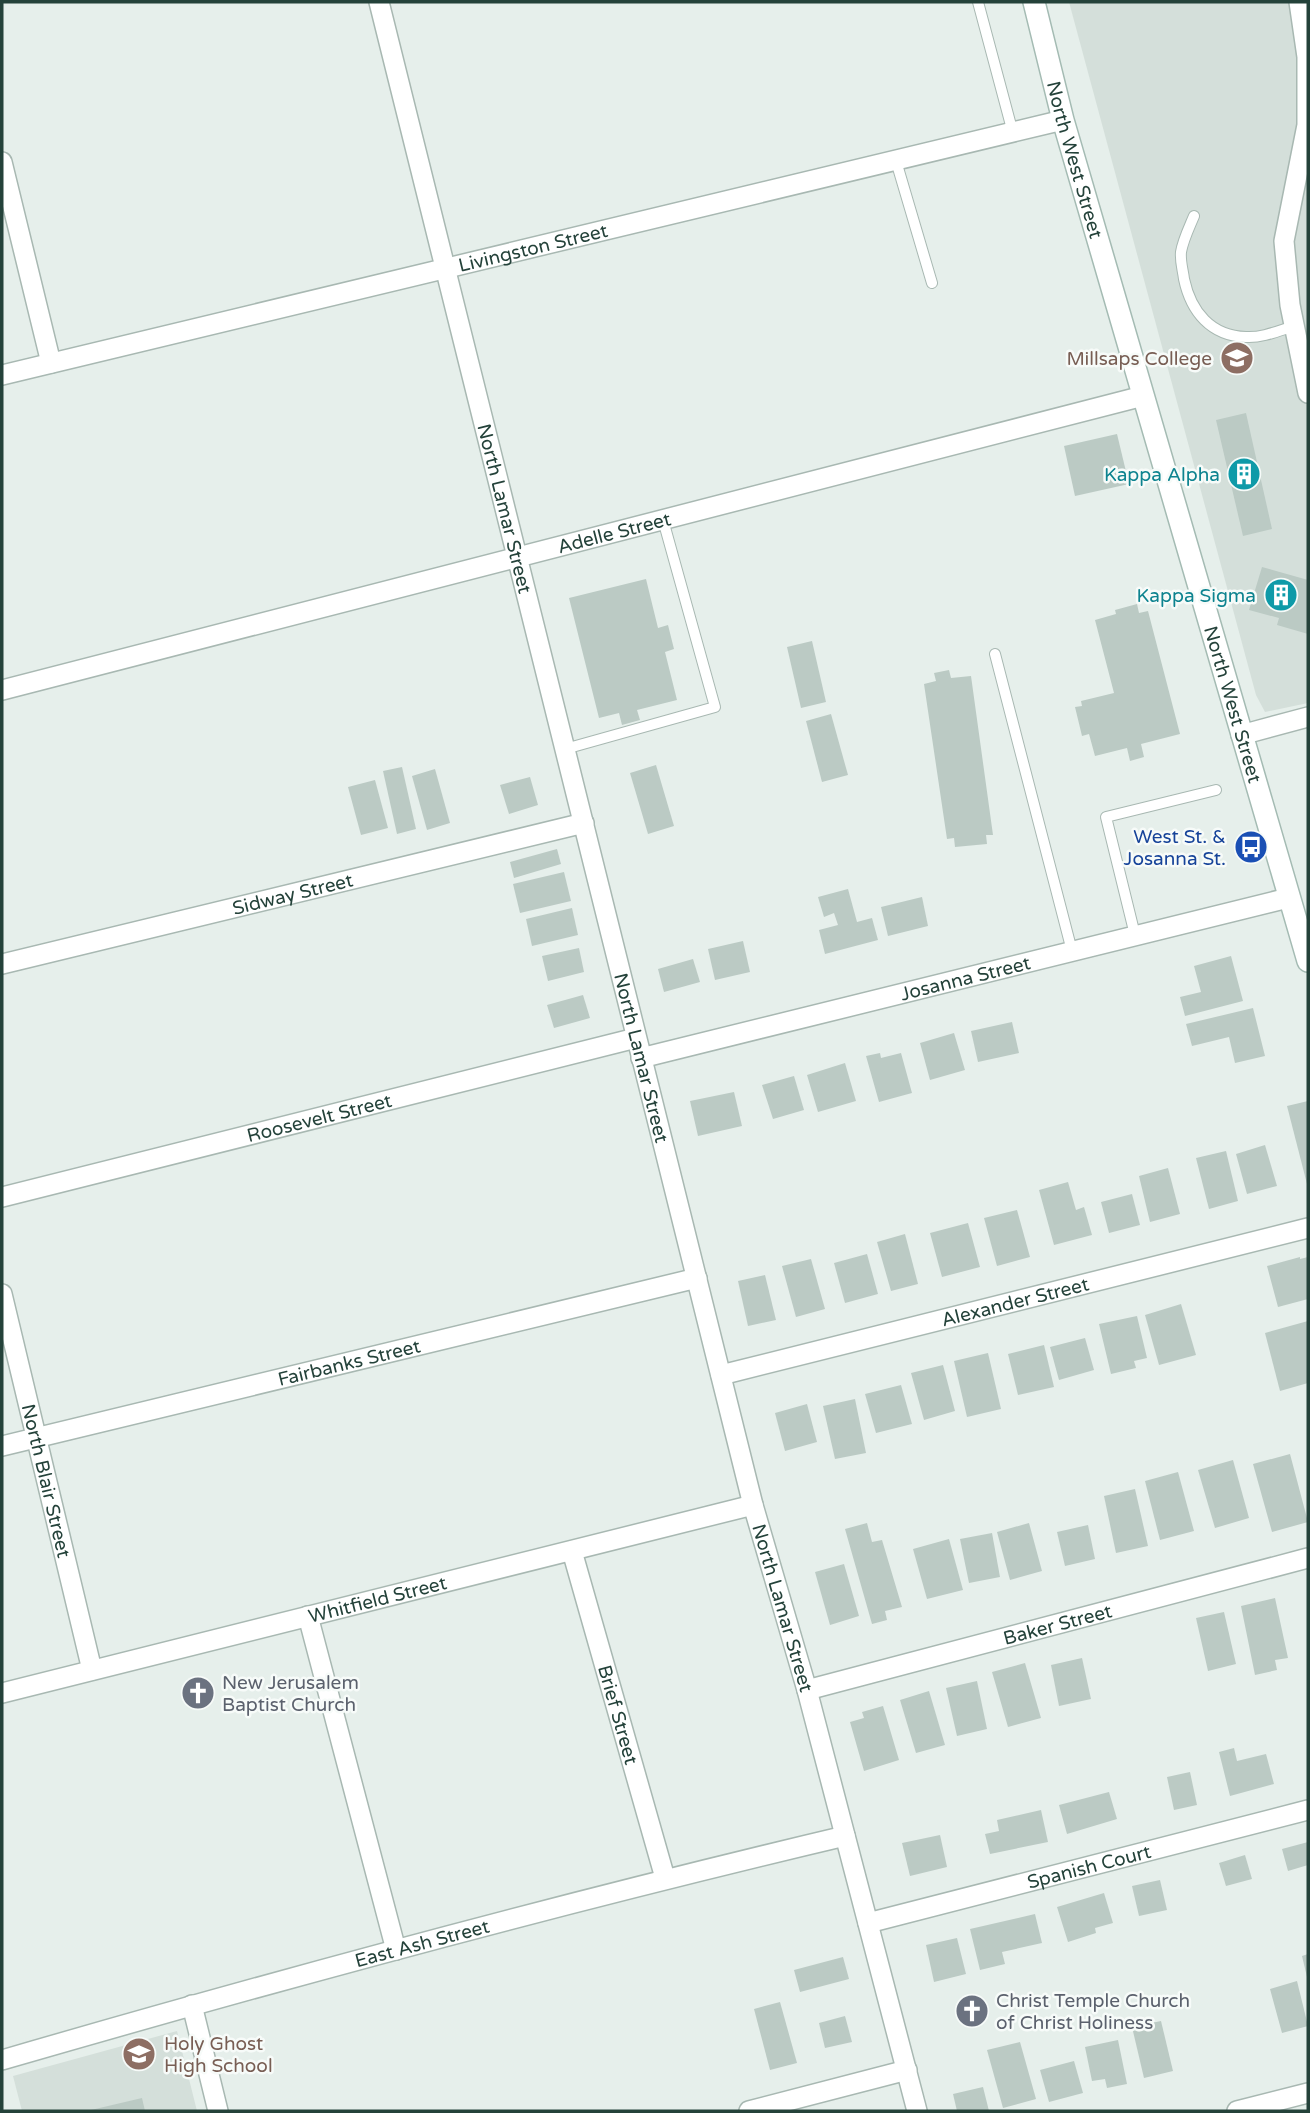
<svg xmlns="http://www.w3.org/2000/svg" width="1310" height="2113" font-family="'Varela Round',sans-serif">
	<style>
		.built { fill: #d4dfda }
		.building { fill: #bbcac4 }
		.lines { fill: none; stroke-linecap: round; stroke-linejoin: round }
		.lane-casing { stroke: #a8b8b2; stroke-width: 12 }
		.street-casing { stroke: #a8b8b2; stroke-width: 22 }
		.secondary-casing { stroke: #a4bbb3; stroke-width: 24 }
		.lane { stroke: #fff; stroke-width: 10 }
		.street { stroke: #fff; stroke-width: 19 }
		.secondary { stroke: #fff; stroke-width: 21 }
		.labels { text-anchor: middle; stroke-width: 5; stroke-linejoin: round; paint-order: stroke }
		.street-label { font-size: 19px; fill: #24423a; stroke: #f7fbf9 }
		.education-label { font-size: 19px; fill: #785e54; stroke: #f7fbf9; text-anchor: end }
		.culture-label { font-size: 19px; fill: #0d838f; stroke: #f7fbf9; text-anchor: end }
		.transit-label { font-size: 19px; fill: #164399; stroke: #f7fbf9; text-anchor: end }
		.worship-label { font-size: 19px; fill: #5b616d; stroke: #f7fbf9; text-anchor: start }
	</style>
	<rect width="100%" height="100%" fill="#e6efeb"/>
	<!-- built -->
	<g class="built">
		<path d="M1069,2H1308V703L1265,712L1256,695Z"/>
		<path d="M177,2031L197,2111H22L13,2076Z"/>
	</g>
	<!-- building -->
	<g class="building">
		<path d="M1246,413L1272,529L1243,536L1216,420Z"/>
		<path d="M1117,434L1129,484L1075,496L1064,446Z"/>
		<path d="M1262,567L1308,580V634L1277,625L1279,618L1249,610Z"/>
		<path d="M646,579L658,628L668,625L674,649L665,652L677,700L637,710L640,720L622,725L619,713L599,718L569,598Z"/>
		<path d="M1137,604L1139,613L1148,611L1180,734L1141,744L1144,757L1130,761L1127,748L1095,756L1089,734L1082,736L1075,707L1082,706L1081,701L1114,693L1095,620L1116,614L1115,610Z"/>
		<path d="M812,641L826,702L801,708L787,647Z"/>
		<path d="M949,670L951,678L971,676L993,835H986L987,844L955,847L954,838L947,839L924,684L936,681L934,673Z"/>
		<path d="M831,714L848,775L822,782L806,721Z"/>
		<path d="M656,765L674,826L648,834L630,773Z"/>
		<path d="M402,767L416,829L397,834L383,771Z"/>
		<path d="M435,769L450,823L427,830L412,776Z"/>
		<path d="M530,777L538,805L509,814L500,785Z"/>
		<path d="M375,780L388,828L361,835L348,787Z"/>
		<path d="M557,849L561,864L514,878L510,862Z"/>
		<path d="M564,872L571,901L520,913L513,884Z"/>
		<path d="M848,889L857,922L872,918L878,940L825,954L819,930L838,925L834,913L824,917L818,897Z"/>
		<path d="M922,897L928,926L888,936L881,907Z"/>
		<path d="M572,908L578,935L532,946L526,919Z"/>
		<path d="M743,941L750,972L715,980L708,949Z"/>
		<path d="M579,948L584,972L548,981L542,956Z"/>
		<path d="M1231,956L1243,1001L1185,1016L1180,997L1201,992L1194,966Z"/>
		<path d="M693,959L700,982L664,992L658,969Z"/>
		<path d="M583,995L590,1018L554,1028L547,1005Z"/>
		<path d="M1253,1008L1265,1056L1235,1063L1229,1037L1192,1046L1186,1024Z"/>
		<path d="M1012,1022L1019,1053L978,1062L971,1031Z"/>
		<path d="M954,1033L965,1070L930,1080L920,1043Z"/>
		<path d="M880,1053L881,1058L901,1053L912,1093L879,1102L866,1056Z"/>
		<path d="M845,1063L856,1101L818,1112L807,1075Z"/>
		<path d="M794,1076L804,1110L773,1119L762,1085Z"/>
		<path d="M734,1092L742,1126L698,1136L690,1101Z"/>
		<path d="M1308,1101V1184H1307L1287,1106Z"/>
		<path d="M1265,1145L1277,1186L1247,1194L1236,1154Z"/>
		<path d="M1226,1151L1238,1201L1209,1209L1196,1158Z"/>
		<path d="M1168,1168L1180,1214L1150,1222L1139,1176Z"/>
		<path d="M1068,1182L1076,1210L1084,1207L1092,1235L1054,1245L1039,1190Z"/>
		<path d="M1132,1194L1140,1225L1109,1233L1101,1202Z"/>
		<path d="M1017,1210L1030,1257L997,1266L984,1218Z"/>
		<path d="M968,1223L980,1267L942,1277L930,1233Z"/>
		<path d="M905,1234L918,1284L891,1291L877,1242Z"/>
		<path d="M867,1254L878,1294L845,1303L834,1263Z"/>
		<path d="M1300,1257V1259L1308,1257V1299L1278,1307L1267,1266Z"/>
		<path d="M811,1259L825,1309L796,1317L782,1266Z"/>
		<path d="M765,1275L776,1320L748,1326L738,1281Z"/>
		<path d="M1181,1304L1196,1355L1159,1365L1145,1315Z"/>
		<path d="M1137,1316L1147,1358L1134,1361L1136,1368L1111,1374L1099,1324Z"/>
		<path d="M1308,1321V1383L1280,1391L1265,1333Z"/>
		<path d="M1085,1338L1094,1370L1059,1380L1050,1347Z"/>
		<path d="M1044,1345L1054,1387L1018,1395L1008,1354Z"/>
		<path d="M988,1353L1001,1409L967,1417L954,1361Z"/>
		<path d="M943,1365L955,1411L924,1420L911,1373Z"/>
		<path d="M901,1385L912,1424L876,1433L865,1394Z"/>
		<path d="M855,1399L866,1453L835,1459L823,1406Z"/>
		<path d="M807,1404L817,1442L785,1451L775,1413Z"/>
		<path d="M1290,1454L1308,1522L1272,1532L1253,1464Z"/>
		<path d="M1233,1460L1249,1518L1215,1528L1198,1470Z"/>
		<path d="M1178,1472L1194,1531L1160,1540L1145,1481Z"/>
		<path d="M1135,1489L1148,1546L1116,1553L1104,1496Z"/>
		<path d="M867,1523L872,1542L882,1540L902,1607L885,1611L887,1620L872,1624L845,1529Z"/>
		<path d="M1029,1523L1042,1571L1010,1580L997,1532Z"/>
		<path d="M1088,1525L1095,1559L1065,1566L1057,1532Z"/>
		<path d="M992,1533L1000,1577L969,1583L960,1539Z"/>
		<path d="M949,1539L963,1590L927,1599L913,1549Z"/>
		<path d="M844,1564L859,1616L830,1625L815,1572Z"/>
		<path d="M1275,1598L1288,1658L1275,1660L1277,1670L1255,1675L1241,1606Z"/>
		<path d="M1224,1612L1236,1664L1208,1671L1196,1618Z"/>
		<path d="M1082,1658L1091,1699L1059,1706L1051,1665Z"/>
		<path d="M1025,1663L1041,1718L1008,1727L992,1672Z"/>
		<path d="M977,1681L987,1729L957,1736L946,1688Z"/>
		<path d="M929,1691L945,1745L916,1753L900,1700Z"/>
		<path d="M883,1706L899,1760L864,1771L850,1722L864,1718L862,1712Z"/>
		<path d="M1234,1748L1237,1761L1266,1754L1274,1784L1230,1796L1219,1752Z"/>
		<path d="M1190,1772L1197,1805L1174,1810L1167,1777Z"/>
		<path d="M1109,1792L1117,1819L1067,1834L1059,1805Z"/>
		<path d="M1041,1810L1048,1842L990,1854L985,1834L999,1831L997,1820Z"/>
		<path d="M940,1835L947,1867L910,1876L902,1843Z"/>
		<path d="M1308,1842V1865L1288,1871L1282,1849Z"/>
		<path d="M1245,1855L1252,1879L1226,1886L1219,1863Z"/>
		<path d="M1160,1880L1167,1910L1139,1916L1132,1886Z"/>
		<path d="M1104,1893L1113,1923L1095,1928L1096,1933L1068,1942L1057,1907Z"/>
		<path d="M1035,1914L1042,1943L1002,1952L1005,1964L980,1970L970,1929Z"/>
		<path d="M957,1938L966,1974L934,1982L926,1945Z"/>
		<path d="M1308,1954V1977H1307L1302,1956Z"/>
		<path d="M843,1957L849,1979L800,1992L794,1970Z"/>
		<path d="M1297,1981L1308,2026L1282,2033L1270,1989Z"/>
		<path d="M780,2002L797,2063L770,2070L754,2009Z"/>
		<path d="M845,2016L852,2042L825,2048L819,2023Z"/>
		<path d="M1161,2021L1173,2071L1144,2078L1132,2027Z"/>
		<path d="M1118,2040L1127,2084L1107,2088L1105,2079L1092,2081L1085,2047Z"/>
		<path d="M1020,2042L1036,2099L1003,2108L987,2050Z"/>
		<path d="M1074,2061L1083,2093L1049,2102L1040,2070Z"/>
		<path d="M983,2087L989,2111H957L953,2094Z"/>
		<path d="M142,2098L145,2111H91V2110Z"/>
	</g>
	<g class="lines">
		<defs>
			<g id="lane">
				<path d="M978,2L1013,133"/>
				<path d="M896,161L932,283"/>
				<path d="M1194,216C1189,228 1183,240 1181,252C1180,262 1183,270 1184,279C1191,312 1211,336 1246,337C1262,338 1278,331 1294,326"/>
				<path d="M995,654L1072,951"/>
				<path d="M565,749L715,707L663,520"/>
				<path d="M1135,935L1106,817L1216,790"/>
			</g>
			<g id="street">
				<path id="s1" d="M379,2L753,1505L807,1690L917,2111"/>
				<path d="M1299,2L1307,57V125L1284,241L1290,305L1308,393"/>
				<path d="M2,162L51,363"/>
				<path id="s2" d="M2,375L1063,120"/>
				<path id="s3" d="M2,690L1143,396"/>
				<path d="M1241,735L1308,717"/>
				<path id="s4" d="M2,964L584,823"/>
				<path id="s5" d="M641,1058L1288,898"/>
				<path id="s6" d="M2,1197L636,1038"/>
				<path id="s7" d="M2,1294L92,1670"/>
				<path id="s8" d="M721,1375L1308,1228"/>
				<path id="s9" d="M2,1446L697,1278"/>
				<path id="s10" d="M572,1551L665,1878"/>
				<path d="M308,1616L396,1950"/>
				<path id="s11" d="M807,1690L1308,1558"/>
				<path id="s12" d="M2,1693L753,1505"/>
				<path id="s13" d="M868,1923L1308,1810"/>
				<path d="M192,2005L218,2111"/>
				<path id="s14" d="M2,2060C281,1979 562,1903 845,1836"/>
				<path d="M749,2111L907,2070"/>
				<path d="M1237,2111L1308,2093"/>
			</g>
			<g id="secondary">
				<path id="s15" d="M1034,2L1063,120L1308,961"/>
			</g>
		</defs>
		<!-- lane casing -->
		<use href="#lane" class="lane-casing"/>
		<!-- street casing -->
		<use href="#street" class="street-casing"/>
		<!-- secondary casing -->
		<use href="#secondary" class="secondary-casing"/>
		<!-- lane -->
		<use href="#lane" class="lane"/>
		<!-- street -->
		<use href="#street" class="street"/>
		<!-- secondary -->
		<use href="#secondary" class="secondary"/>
	</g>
	<!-- icons -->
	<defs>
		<symbol id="university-disc" viewBox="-11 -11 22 22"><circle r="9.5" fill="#8d6e63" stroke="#f7fbf9"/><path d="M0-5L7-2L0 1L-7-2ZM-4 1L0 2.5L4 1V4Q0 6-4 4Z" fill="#fff"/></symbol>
		<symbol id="building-disc" viewBox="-11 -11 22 22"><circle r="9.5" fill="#0f9aa8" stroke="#f7fbf9"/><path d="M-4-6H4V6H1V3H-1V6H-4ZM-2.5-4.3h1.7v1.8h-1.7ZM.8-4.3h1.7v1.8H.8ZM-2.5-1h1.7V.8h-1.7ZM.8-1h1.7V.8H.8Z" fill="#fff"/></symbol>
		<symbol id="bus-disc" viewBox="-11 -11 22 22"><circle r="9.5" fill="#1a4fb4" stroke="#f7fbf9"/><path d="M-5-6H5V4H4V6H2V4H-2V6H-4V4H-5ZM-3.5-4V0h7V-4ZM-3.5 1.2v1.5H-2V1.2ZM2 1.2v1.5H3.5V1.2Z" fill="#fff"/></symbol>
		<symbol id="church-disc" viewBox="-11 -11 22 22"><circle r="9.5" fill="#6b7280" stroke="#f7fbf9"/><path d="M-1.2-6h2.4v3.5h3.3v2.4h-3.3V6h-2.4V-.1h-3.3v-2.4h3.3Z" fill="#fff"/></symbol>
		<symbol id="school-disc" viewBox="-11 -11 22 22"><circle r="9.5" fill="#8d6e63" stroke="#f7fbf9"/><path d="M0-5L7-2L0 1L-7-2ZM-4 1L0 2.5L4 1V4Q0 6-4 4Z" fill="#fff"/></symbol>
	</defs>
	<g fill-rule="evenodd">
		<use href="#university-disc" x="1218" y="339" width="38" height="38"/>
		<use href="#building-disc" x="1225" y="455" width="38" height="38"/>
		<use href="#building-disc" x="1262" y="576" width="38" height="38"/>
		<use href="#bus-disc" x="1232" y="828" width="38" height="38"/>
		<use href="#church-disc" x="179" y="1674" width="38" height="38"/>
		<use href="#church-disc" x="953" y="1992" width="38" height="38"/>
		<use href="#school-disc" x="120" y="2035" width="38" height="38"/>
	</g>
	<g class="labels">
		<!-- street labels -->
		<g class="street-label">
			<text dy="7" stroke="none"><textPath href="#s15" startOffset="163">North West Street</textPath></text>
			<text dy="7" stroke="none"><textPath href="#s2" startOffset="546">Livingston Street</textPath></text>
			<text dy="7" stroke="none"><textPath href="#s1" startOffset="522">North Lamar Street</textPath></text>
			<text dy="7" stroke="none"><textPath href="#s3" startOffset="632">Adelle Street</textPath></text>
			<text dy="7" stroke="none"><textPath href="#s15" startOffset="730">North West Street</textPath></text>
			<text dy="7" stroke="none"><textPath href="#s4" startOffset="299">Sidway Street</textPath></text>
			<text dy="7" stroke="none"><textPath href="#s5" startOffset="334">Josanna Street</textPath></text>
			<text dy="7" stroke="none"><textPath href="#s1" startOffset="1088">North Lamar Street</textPath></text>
			<text dy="7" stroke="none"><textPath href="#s6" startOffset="327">Roosevelt Street</textPath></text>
			<text dy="7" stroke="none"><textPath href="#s8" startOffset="303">Alexander Street</textPath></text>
			<text dy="7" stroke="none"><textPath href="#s9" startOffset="357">Fairbanks Street</textPath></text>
			<text dy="7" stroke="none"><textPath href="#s7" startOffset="192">North Blair Street</textPath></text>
			<text dy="7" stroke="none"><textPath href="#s12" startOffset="387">Whitfield Street</textPath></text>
			<text dy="7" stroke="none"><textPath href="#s1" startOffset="1656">North Lamar Street</textPath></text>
			<text dy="7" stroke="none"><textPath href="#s11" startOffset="259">Baker Street</textPath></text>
			<text dy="7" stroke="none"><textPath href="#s10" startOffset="170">Brief Street</textPath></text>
			<text dy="7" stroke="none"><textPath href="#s13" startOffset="228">Spanish Court</textPath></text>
			<text dy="7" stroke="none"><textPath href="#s14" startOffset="436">East Ash Street</textPath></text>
		</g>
		<!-- education labels -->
		<g class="education-label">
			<text x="1212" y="365">Millsaps College</text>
			<text x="164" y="2050" text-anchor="start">Holy Ghost<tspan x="164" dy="22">High School</tspan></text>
		</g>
		<!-- culture labels -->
		<g class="culture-label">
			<text x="1220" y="481">Kappa Alpha</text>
			<text x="1256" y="602">Kappa Sigma</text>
		</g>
		<!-- transit labels -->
		<g class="transit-label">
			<text x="1226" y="843">West St. &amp;<tspan x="1226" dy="22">Josanna St.</tspan></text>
		</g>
		<!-- worship labels -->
		<g class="worship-label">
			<text x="222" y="1689">New Jerusalem<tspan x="222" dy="22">Baptist Church</tspan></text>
			<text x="996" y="2007">Christ Temple Church<tspan x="996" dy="22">of Christ Holiness</tspan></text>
		</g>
	</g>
	<!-- border -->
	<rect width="1310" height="2113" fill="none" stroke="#24423a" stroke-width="7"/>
</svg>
